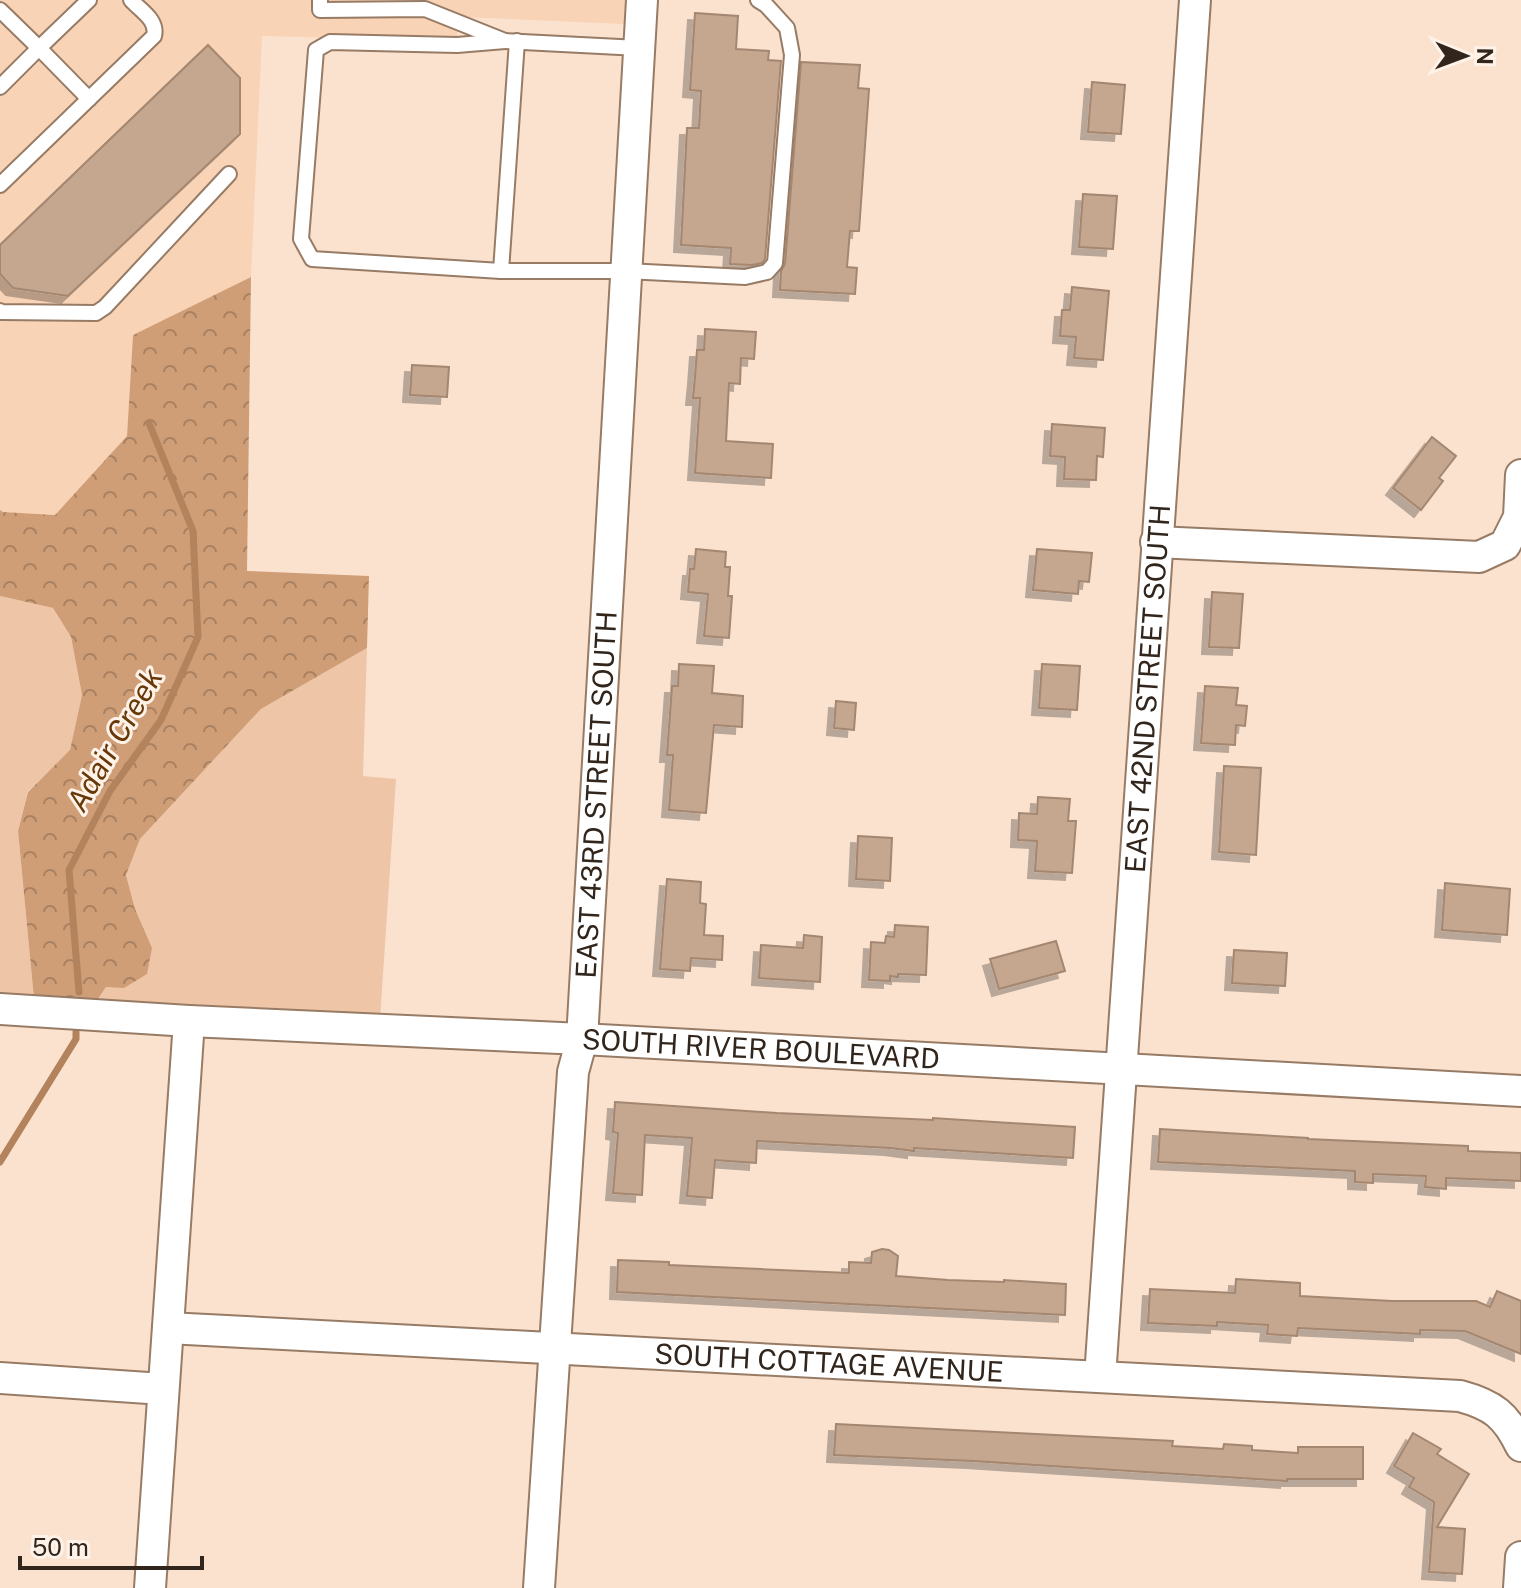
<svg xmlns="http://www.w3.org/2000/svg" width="1521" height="1588" font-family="'Public Sans',sans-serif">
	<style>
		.built { fill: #f9d3b6 }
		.grass { fill: #eec6a7 }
		.forest { fill: url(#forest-crowns) }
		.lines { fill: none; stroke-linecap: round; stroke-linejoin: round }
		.stream { stroke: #b2835c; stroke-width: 7 }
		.building { fill: #c5a790; stroke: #a48771; stroke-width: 2; filter: url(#shadow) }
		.lane-casing { stroke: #977b65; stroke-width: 18 }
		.street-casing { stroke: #977b65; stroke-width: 34 }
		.lane { stroke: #fff; stroke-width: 14 }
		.street { stroke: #fff; stroke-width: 30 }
		.labels { text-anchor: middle; stroke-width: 6; stroke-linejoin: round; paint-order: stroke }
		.street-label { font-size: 28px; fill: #31251c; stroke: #fff2e8 }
		.water-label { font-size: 30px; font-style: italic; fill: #673807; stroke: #fff2e8 }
	</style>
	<defs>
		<pattern id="forest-crowns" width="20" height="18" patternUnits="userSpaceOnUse" patternTransform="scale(2)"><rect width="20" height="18" fill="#cf9e77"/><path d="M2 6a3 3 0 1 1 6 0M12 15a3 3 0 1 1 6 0" fill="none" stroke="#a98161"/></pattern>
		<filter id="shadow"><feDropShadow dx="-7" dy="7" stdDeviation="0" flood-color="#0004"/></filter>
	</defs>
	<rect width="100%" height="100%" fill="#fbe2cf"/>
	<!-- built -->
	<path class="built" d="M0,0H627L625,24L460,17L456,41L262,36L251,277L133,335L127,436L55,515L2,512L0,510Z"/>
	<!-- grass -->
	<g class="grass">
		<path d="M0,596L53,608L71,637L82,695L70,751L28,791L18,831L34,999L0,997Z"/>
		<path d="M367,648L363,776L396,779L380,1020L96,1002L106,987L135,909L126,875L140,839L261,709Z"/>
	</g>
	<!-- forest -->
	<path class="forest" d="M251,277L247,571L369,576L367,648L261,709L140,839L126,875L135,909L152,948L147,974L124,988L106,987L96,1002L34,999L18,831L28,792L70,750L82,695L71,637L53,608L0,596V510L3,512L55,515L127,436L133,335Z"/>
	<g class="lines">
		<!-- stream -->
		<g class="stream">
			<path d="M79,992L69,870L110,791L161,720L198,637L193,531L149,423"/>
			<path d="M0,1162L76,1039V1032"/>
		</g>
	</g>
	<!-- building -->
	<g class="building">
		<path d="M695,13L738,16L736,49L769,51L768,60L781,61L765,259L762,263L752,265L730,264L731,248L681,245L687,128H699L701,91L690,90Z"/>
		<path d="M208,45L240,78V134L68,296L13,288L0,274V245Z"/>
		<path d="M801,62L860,65L858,88L869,89L859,231H850L847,267L857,268L855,294L780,290L781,271L785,264Z"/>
		<path d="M1092,82L1125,85L1121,134L1088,132Z"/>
		<path d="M1083,194L1117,196L1113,249L1079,247Z"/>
		<path d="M1072,287L1109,291L1103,360L1074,358L1076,337L1060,336L1062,310H1070Z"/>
		<path d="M705,329L756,332L754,359L741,358L740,384L729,383L726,441L773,444L771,478L695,473L700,398H693L695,377L697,350H704Z"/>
		<path d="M412,365L449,367L447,397L410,395Z"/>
		<path d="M1052,424L1105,428L1103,457L1097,456L1096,480L1064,479L1065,457L1050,456Z"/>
		<path d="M1432,437L1456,456L1439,478L1443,481L1421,510L1393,488Z"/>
		<path d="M696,549L726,552L725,567H730L728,596H732L729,638L704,636L708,594L688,592L690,569H694Z"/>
		<path d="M1037,549L1092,553L1089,582L1079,581L1078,594L1033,590Z"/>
		<path d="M1212,592L1243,594L1239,648L1209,647Z"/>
		<path d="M679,664L714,666L712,693L743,696L742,727L714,725L706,813L669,810L673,755H667L672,686H678Z"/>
		<path d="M1042,664L1080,666L1077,710L1039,708Z"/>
		<path d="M1205,686L1238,688L1236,705L1247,706L1245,726L1236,725L1235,745L1201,743Z"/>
		<path d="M836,701L856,703L854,730L834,728Z"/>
		<path d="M1224,766L1261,768L1256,855L1219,852Z"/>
		<path d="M1038,797L1070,799L1068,821H1076L1072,873L1035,871L1037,841L1018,840L1019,813L1037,814Z"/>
		<path d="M858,836L892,838L890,881L856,879Z"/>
		<path d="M667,879L701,882L700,903L706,904L704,935L723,936L722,960L691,958L690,971L660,969Z"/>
		<path d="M1445,883L1510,889L1507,935L1442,930Z"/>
		<path d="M895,925L928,927L926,975L898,974V977L890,976V981L869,980L871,942L885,943L886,936L894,937Z"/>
		<path d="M804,935L822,937L820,982L759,978L761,945L803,948Z"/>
		<path d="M1056,941L1065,971L999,989L990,959Z"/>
		<path d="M1234,950L1287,953L1285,986L1232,983Z"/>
		<path d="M615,1102L777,1113L933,1120V1118L1075,1127L1073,1158L914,1148V1151L891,1148L757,1141L756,1163L715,1160L712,1198L687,1196L692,1138L645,1135L642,1195L613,1193L618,1133L613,1132Z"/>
		<path d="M1160,1129L1308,1138V1139L1468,1146V1151L1521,1153V1181L1446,1178V1189L1425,1187L1426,1176L1373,1174V1183L1355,1182V1171L1158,1162Z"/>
		<path d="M882,1249L889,1250L898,1256L896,1276L948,1280L1004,1282V1280L1066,1284L1065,1315L617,1292L618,1260L669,1262V1265L849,1273V1262L871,1263L872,1252Z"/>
		<path d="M1236,1279L1300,1283V1296L1392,1301H1476L1490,1307L1497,1291L1521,1301V1354L1465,1331L1420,1330V1334L1298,1328L1297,1336L1267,1334L1268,1325L1217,1322V1326L1148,1323L1150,1289L1235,1293Z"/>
		<path d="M836,1424L1173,1441L1172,1446L1223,1449L1224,1444L1252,1446V1450L1298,1453V1447H1363V1479H1287V1481L973,1461L834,1455Z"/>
		<path d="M1413,1433L1441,1449L1437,1454L1469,1474L1437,1527L1465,1529L1462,1574L1429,1572L1434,1502L1409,1487L1414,1478L1394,1466Z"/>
	</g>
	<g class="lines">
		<defs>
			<g id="lane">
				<path d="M320,0V10L425,9L505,41L639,48"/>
				<path d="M0,10L39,48L0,87"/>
				<path d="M517,41L501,271H626L745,277L767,272L775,263L792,55L787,28L766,5L758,0"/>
				<path d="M89,99L39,48L89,0"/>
				<path d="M0,185L154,36C158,20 141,11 131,0"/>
				<path d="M501,271L312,259L301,239L316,50L330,42L457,45L505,41"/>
				<path d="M0,311L1,312L96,313L105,307L229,174"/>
			</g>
			<g id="street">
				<path d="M1156,542L1479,557L1505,545L1519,517L1521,475"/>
				<path id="s1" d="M0,1009L189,1021L582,1039L1521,1091"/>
				<path id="s2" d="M168,1328L1460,1396C1493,1405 1506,1415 1521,1446"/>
				<path id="s3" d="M1100,1377L1195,0"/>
				<path d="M0,1378L163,1389"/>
				<path d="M150,1588L189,1021"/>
				<path id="s4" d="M539,1588L573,1072L582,1039L642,0"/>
				<path d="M1519,1588L1521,1557"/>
			</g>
		</defs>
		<!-- lane casing -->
		<use href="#lane" class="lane-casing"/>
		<!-- street casing -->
		<use href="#street" class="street-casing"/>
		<!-- lane -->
		<use href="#lane" class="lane"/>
		<!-- street -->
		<use href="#street" class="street"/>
	</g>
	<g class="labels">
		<!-- street labels -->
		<g class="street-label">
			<text dy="10" stroke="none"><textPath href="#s3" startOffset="690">EAST 42ND STREET SOUTH</textPath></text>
			<text dy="10" stroke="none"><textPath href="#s4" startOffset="796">EAST 43RD STREET SOUTH</textPath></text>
			<text dy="10" stroke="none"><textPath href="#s1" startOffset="762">SOUTH RIVER BOULEVARD</textPath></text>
			<text dy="10" stroke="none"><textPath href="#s2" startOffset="662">SOUTH COTTAGE AVENUE</textPath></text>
		</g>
		<!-- water labels -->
		<g class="water-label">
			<text transform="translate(115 740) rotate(-60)" y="10">Adair Creek</text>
		</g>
	</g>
	<!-- north arrow -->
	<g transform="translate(1465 56) rotate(91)" stroke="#fff2e8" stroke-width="6" paint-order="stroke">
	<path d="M0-6L14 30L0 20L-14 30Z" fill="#31251c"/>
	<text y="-12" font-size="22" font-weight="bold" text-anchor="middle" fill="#31251c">N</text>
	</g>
	<!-- scale -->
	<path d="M20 1556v12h182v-12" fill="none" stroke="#31251c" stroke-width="4"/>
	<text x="32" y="1556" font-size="24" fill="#31251c" stroke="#fff2e8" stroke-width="6" paint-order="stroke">50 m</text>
</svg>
